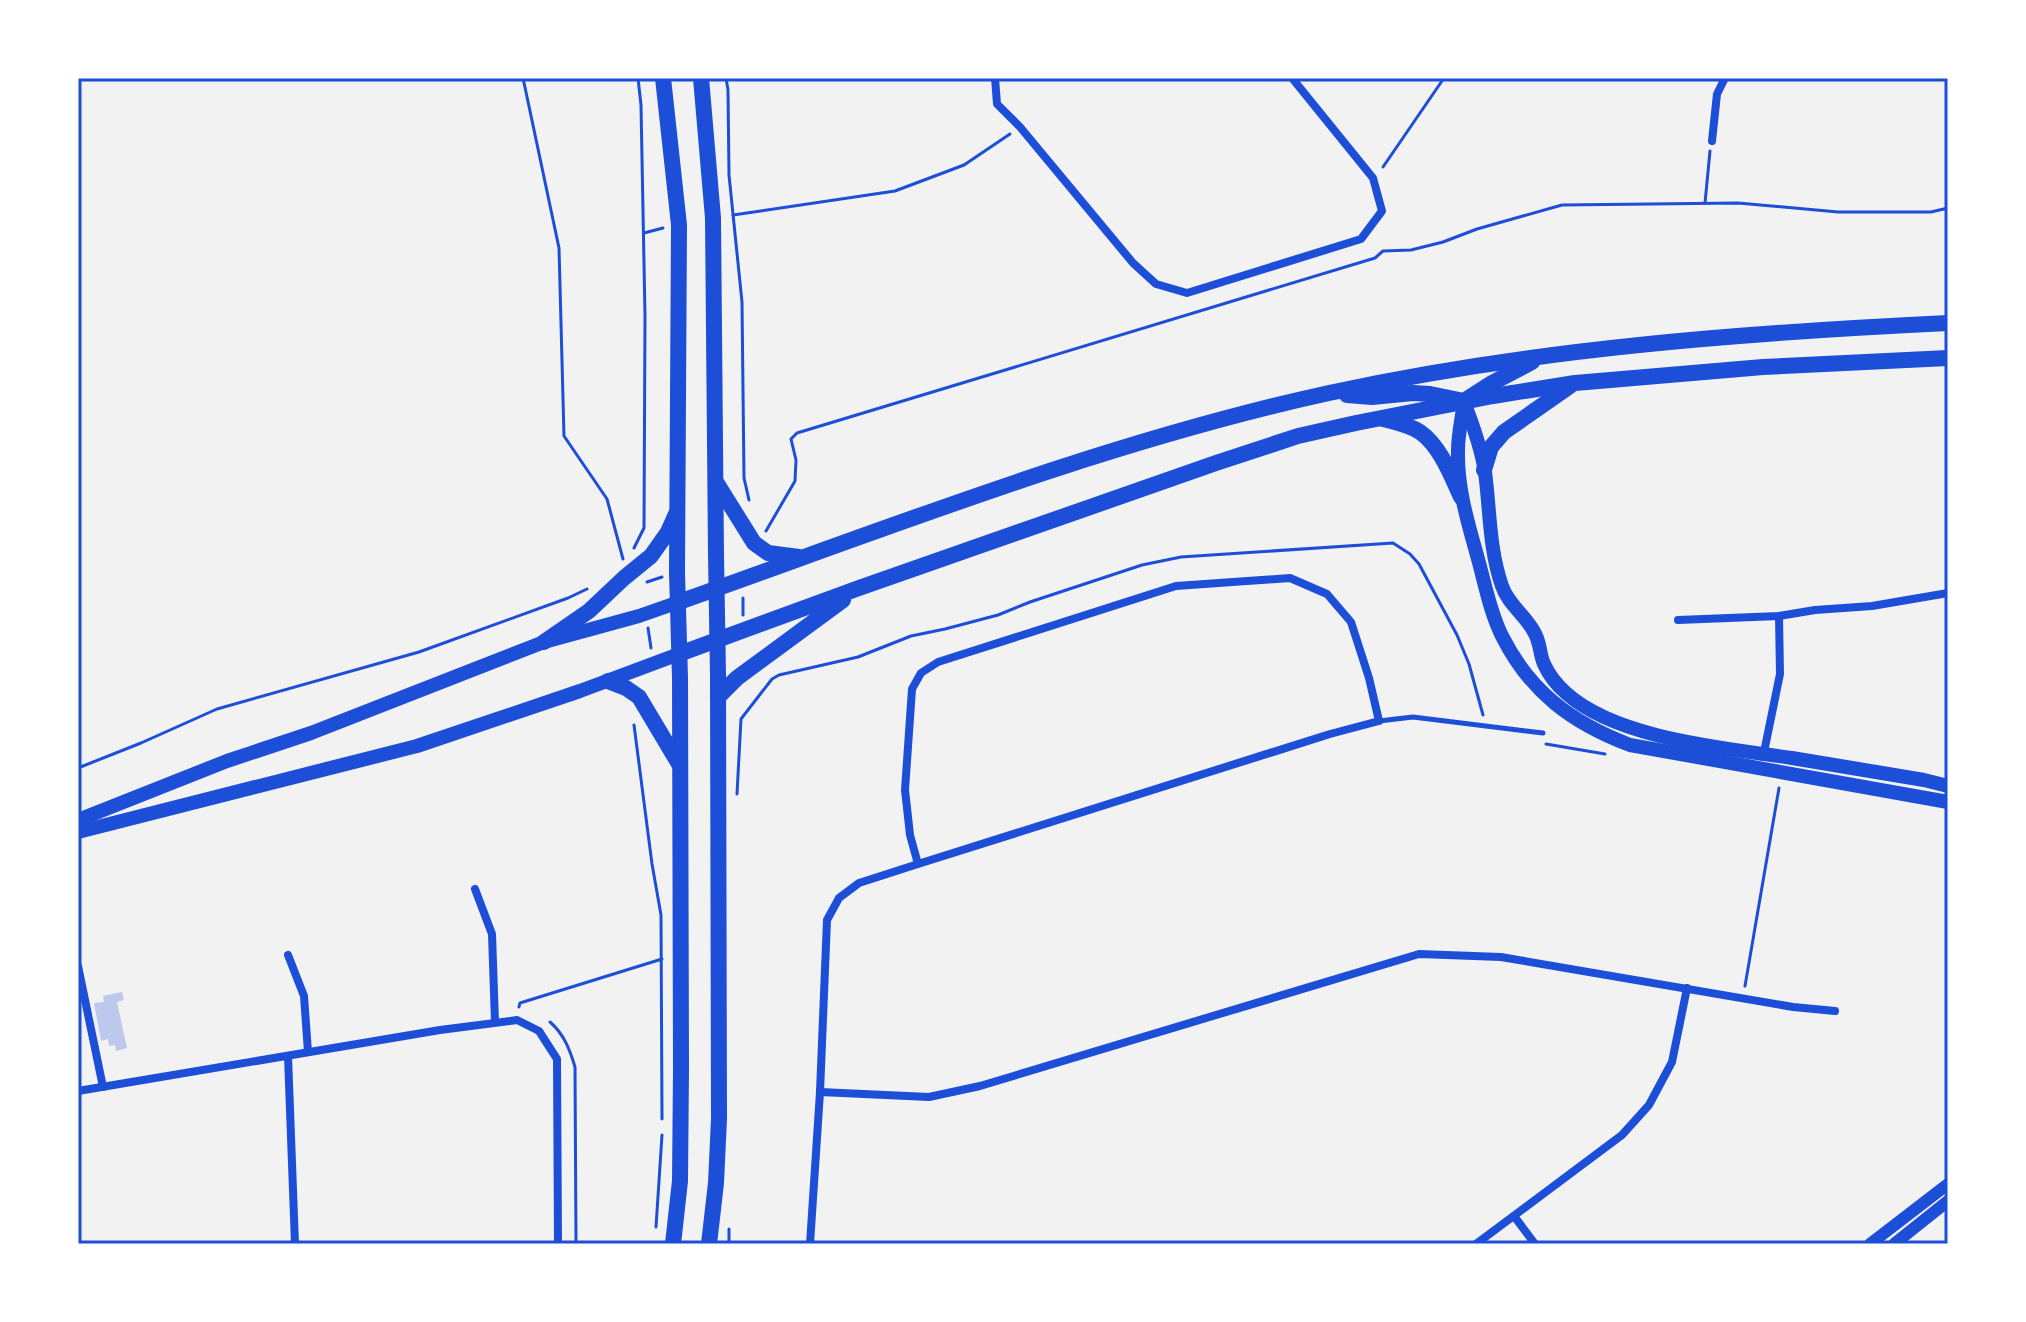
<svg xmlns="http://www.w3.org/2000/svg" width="2026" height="1322" font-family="'Public Sans',sans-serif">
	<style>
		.building { fill: #bdc9ec }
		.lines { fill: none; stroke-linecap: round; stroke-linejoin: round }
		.path { stroke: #1d4ed8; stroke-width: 3 }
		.service { stroke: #1d4ed8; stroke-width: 5 }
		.minor { stroke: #1d4ed8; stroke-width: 8 }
		.tertiary { stroke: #1d4ed8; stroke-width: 12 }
		.secondary { stroke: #1d4ed8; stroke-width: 14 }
		.trunk { stroke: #1d4ed8; stroke-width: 16 }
		.neatline { fill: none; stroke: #1d4ed8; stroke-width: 3 }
	</style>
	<rect width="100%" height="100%" fill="#f2f2f2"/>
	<!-- building -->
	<path class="building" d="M122,992L124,1000L117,1002L127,1048L116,1051L115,1045L109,1046L108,1039L101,1041L94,1003L104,1002L103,996Z"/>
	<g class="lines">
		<!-- path -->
		<g class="path">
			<path d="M523,78L559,248L564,436L607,499L623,559"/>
			<path d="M726,78L728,90L729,175L742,302L744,478L749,500"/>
			<path d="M1383,167L1444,78"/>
			<path d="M1705,203L1710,151"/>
			<path d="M733,215L895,191L964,165L1010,134"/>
			<path d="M644,233L663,228"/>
			<path d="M766,531L795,481L796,460L791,439L797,433L1375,258L1383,251L1411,250L1443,242L1477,229L1562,205L1738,203L1838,212H1931L1948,208"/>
			<path d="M634,548L644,528L645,316L641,105L638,78"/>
			<path d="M647,582L662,577"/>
			<path d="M743,598V615"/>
			<path d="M648,628L651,648"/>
			<path d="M634,725L652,864L661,915L662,1119"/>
			<path d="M1546,744L1605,754"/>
			<path d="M78,768L141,743L217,709L419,652L568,598L587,589"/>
			<path d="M737,794L741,719L772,679L779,675L858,657L911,636L945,629L998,615L1030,602L1142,565L1181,557L1393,543L1410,554L1419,564L1457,635L1469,664L1483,715"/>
			<path d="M1745,986L1779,788"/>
			<path d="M519,1007L520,1003L662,959"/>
			<path d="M550,1022C564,1034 570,1050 575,1067L576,1244"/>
			<path d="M656,1227L662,1135"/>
			<path d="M729,1244V1229"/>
		</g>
		<!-- service -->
		<path class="service" d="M1379,721L1413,717L1543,733"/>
		<!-- minor -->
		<g class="minor">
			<path d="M995,78L997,104L1020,127L1133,263L1156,284L1187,293L1361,239L1382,211L1373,178L1292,78"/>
			<path d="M1712,141L1717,94L1725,78"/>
			<path d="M1678,620L1779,616L1815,610L1872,606L1948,593"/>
			<path d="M1763,757L1780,674L1779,616"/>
			<path d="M475,889L492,934L495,1022"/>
			<path d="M288,955L304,996L308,1052"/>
			<path d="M78,966L103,1087"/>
			<path d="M288,1056L295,1244"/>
			<path d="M78,1091L440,1030L517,1020L539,1031L557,1059L558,1244"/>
			<path d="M820,1092L929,1097L980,1086L1419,954L1501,957L1793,1007L1835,1011"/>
			<path d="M1514,1216L1535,1244"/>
			<path d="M810,1244L820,1092L827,920L839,898L859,883L918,864L1330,734L1379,721L1369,678L1351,622L1327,594L1290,578L1176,586L938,662L921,673L912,689L905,790L910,835L918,864"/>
			<path d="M1476,1244L1622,1135L1649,1105L1672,1062L1687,988"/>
		</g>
		<!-- tertiary -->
		<g class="tertiary">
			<path d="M1870,1244L1948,1184"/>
			<path d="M1894,1244L1948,1201"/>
		</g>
		<!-- secondary -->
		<g class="secondary">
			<path d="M1464,401C1462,418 1458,434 1458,450C1457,488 1468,523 1478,559C1485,584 1490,612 1502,636C1530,692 1572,723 1630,745L1948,802"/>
			<path d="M1464,402C1473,425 1481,447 1485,472C1490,509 1489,549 1502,586C1508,604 1524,614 1533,630C1541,642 1539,653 1544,664C1549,675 1558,686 1566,693C1617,739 1725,748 1792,758C1836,765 1880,773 1924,780L1948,786"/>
			<path d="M78,820L227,761L311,733L544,642L639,616L679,602"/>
			<path d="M78,832L417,746L580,691L679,654"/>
		</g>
		<!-- trunk -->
		<g class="trunk">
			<path d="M663,78L679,225L677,572L680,678L681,1070L680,1181L673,1244"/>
			<path d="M701,78L713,218L716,555L718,675L719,1119L716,1183L709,1244"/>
			<path d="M1347,395L1372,397L1413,393L1430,394L1464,401L1492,383L1532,362"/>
			<path d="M1383,419C1395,422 1409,425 1420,432C1440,446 1451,475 1461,497"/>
			<path d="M1484,470L1491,447L1504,432L1570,386"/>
			<path d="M716,482L754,543L768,553L799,557"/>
			<path d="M679,602C893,526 1106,442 1329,393C1532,349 1740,333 1948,323"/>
			<path d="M544,642L589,611L624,578L651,556L668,532L676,514"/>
			<path d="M679,654L859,588L1216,463L1298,436L1356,423L1493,396L1575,383L1763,367L1948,358"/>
			<path d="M608,681L626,688L639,697L679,764"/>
			<path d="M718,697L737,678L843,600"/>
		</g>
	</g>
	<!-- border -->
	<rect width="2026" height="1322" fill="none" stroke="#ffffff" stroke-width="160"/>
	<rect x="80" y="80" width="1866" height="1162" class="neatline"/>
</svg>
